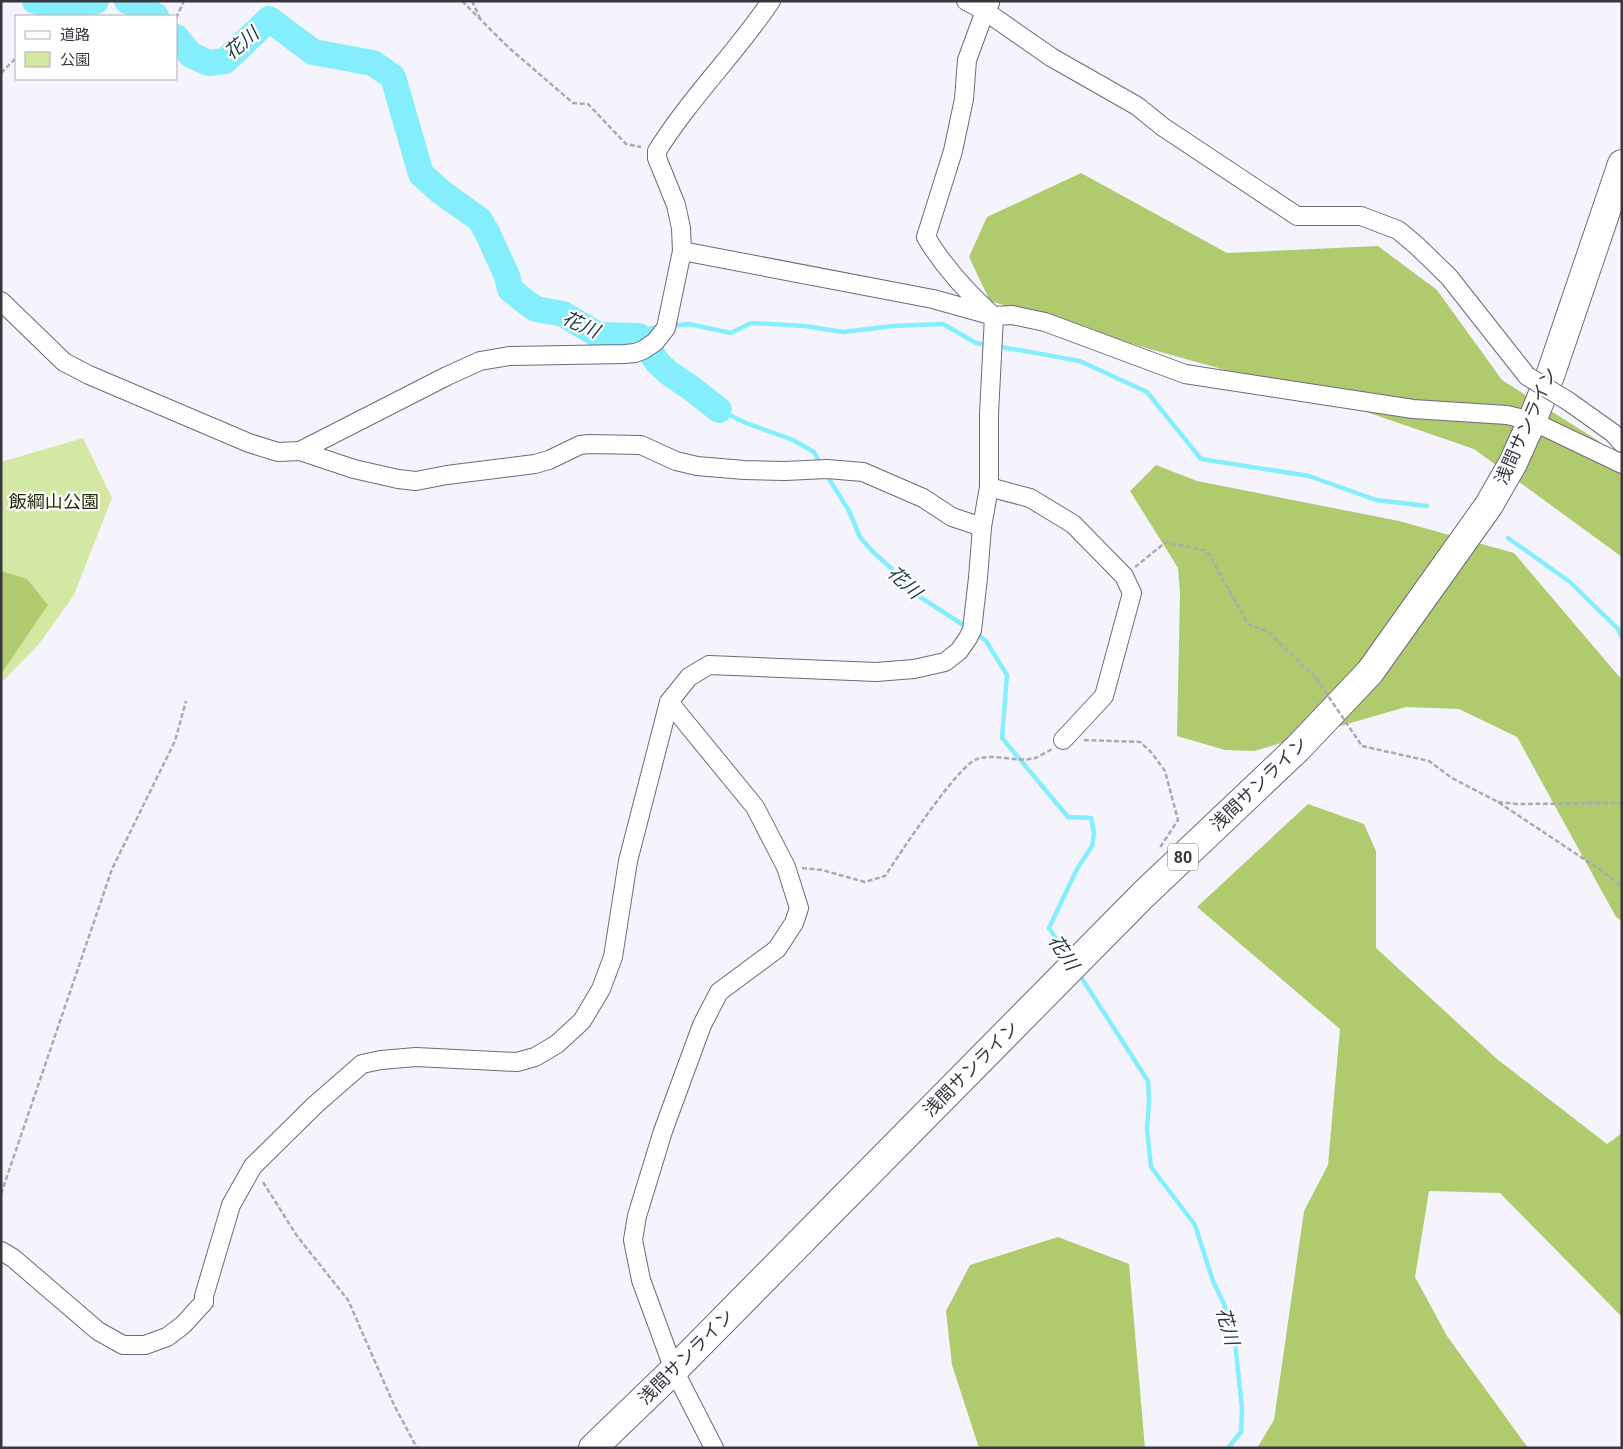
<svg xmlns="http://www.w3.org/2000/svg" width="1623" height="1449" font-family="Roboto,'Noto Sans JP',sans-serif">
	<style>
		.green { fill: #d3e8a3 }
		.forest { fill: #b0cb6d }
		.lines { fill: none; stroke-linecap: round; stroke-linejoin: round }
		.stream { stroke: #85eefc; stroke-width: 4.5 }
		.river { stroke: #85eefc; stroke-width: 26 }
		.street-casing { stroke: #6c6a7d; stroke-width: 20 }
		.primary-casing { stroke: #6c6a7d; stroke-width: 30 }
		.path { stroke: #abaab3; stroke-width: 2.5; stroke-dasharray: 5 2.5; stroke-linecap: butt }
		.street { stroke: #fff; stroke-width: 18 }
		.primary { stroke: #fff; stroke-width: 28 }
		.street-bridge-casing { stroke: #6c6a7d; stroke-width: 20; stroke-linecap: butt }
		.path-bridge { stroke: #abaab3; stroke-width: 2.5; stroke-dasharray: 5 2.5; stroke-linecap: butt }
		.street-bridge { stroke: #fff; stroke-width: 18 }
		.labels { text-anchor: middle; stroke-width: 4.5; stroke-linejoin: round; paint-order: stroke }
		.shield { fill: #fff; stroke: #747379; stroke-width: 1 }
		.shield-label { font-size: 16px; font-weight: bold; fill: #383740 }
		.street-label { font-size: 18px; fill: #383740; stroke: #fff }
		.park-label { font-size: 18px; fill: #242e06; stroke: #fff }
		.water-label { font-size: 19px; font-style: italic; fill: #233b3e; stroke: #fff }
	</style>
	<rect width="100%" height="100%" fill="#f5f4fd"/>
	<!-- green -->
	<path class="green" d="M83,438L112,498L74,595L39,644L1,683V462Z"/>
	<!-- forest -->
	<g class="forest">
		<path d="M1081,173L1227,253L1378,246L1437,290L1502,380L1597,440L1622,458V557L1474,449L1317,395L1153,350L990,301L969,257L987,217Z"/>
		<path d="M1156,465L1197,481L1399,521L1514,553L1622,680V921L1616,917L1517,737L1459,709L1406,707L1254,751L1225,750L1177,736L1180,593L1178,568L1130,491Z"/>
		<path d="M1,571L27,579L48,605L1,674Z"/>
		<path d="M1308,804L1364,824L1376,851V948L1497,1059L1607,1144L1622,1133V1317L1500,1193L1429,1191L1415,1277L1447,1336L1528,1448H1257L1274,1420L1304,1211L1328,1165L1340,1029L1197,907Z"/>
		<path d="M1058,1237L1129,1264L1145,1448H979L952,1365L946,1311L970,1265Z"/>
	</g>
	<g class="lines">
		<!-- stream -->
		<g class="stream">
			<path d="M671,326L689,324L731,333L751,323L805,326L843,332L893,326L943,324L976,343L989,345"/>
			<path d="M639,336L652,328L661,327"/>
			<path d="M996,346L1080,361L1147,392L1201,459L1309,476L1376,500L1427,506"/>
			<path d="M719,410L746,423L793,440L814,452L821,465"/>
			<path d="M826,474L849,511L860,537L872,551L891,568L906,588L968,628"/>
			<path d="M1508,538L1570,582L1618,629L1622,637"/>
			<path d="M975,633L986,641L1007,675L1002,738L1068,817L1091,818L1094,833L1092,846L1077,869L1049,928L1068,957"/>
			<path d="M1079,974L1148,1081L1149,1102L1147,1130L1151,1167L1195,1225L1213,1281L1224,1304L1235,1342L1242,1409L1241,1432L1228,1448"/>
		</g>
		<!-- river -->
		<g class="river">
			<path d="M35,1L55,6L96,1"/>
			<path d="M127,1L133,3L156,16"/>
			<path d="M176,37L191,55L209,63L225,61L269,19L313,52L373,63L393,77L421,174L441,192L479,219L487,232L507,276L510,289L523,300L536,309L563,314L598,335L639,336L658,363L669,373L691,388L719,410"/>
		</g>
		<defs>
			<g id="street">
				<path d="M966,1L985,11L1051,57L1137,106L1163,127L1297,216H1361L1398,230L1416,245L1449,277L1527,376"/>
				<path d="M990,3L985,11L967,60L964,99L953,151L926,237C943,266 965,290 990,313"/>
				<path d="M682,251L933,299L994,316L1012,315L1045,322L1185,374L1413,409L1507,415L1532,421L1622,464"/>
				<path d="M1,301L64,362L89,375L249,443L278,452L300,451L447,376L480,361L509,356L625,354L635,353L643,350L655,342L666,328L682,251L681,228L676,205L657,158V151C690,98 736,53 771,1"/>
				<path d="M1568,401L1613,433L1622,443"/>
				<path d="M300,451L354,469L398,479L416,481L447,475L535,464L549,460L580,445L589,444L641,445L676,461L697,466L744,470L785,471L827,469L863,472L923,498L952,517L982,527"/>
				<path d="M989,487L1030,498L1073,524L1124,576L1132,593L1104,696L1063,740"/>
				<path d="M669,702L755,807L786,867L799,908L794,923L777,949L719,992L702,1025L663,1131L637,1216L633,1240L641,1280L674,1370L714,1448"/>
				<path d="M1,1251L13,1258L98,1331L123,1345H145L167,1337L183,1325L204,1302V1296L231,1205L253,1166L315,1105L362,1064L381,1060L416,1057L517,1062L535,1057L557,1044L582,1021L601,989L613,957L628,861L669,702L689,677L709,665L876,672L914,669L945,662L959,651L968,638L972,630L978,578L982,527L989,487V414L994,316"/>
			</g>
			<path id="primary" d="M593,1448L674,1370L1143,895L1298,748L1370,672L1489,505L1513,463L1532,421L1551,373L1622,164"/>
		</defs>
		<!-- street casing -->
		<use href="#street" class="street-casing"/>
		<!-- primary casing -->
		<use href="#primary" class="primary-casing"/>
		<!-- path -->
		<g class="path">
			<path d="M462,1L508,47L573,103L588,104L626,144L641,147"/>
			<path d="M472,1L480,18"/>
			<path d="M176,18L184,1"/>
			<path d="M1,73L16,58"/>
			<path d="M1135,567L1166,542L1207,551L1248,624L1268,632L1316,678"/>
			<path d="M1084,740L1140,742L1151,752L1165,771L1178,820L1159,849"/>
			<path d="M1362,746L1429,761L1452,778L1498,802L1599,869L1622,886"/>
			<path d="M1498,802L1517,804L1622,803"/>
			<path d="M802,868L822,870L865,882L885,876C899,855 957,766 977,759C994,753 1019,763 1035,758C1040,756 1047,752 1052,749"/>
			<path d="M263,1182L297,1236L348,1300L394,1405L417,1448"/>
			<path d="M1,1194L112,869L175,741L186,701"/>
		</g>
		<!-- street -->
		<use href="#street" class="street"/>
		<!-- primary -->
		<use href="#primary" class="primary"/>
		<defs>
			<path id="street-bridge" d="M1527,376L1568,401"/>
		</defs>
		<!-- street-bridge casing -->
		<use href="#street-bridge" class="street-bridge-casing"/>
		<!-- path-bridge -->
		<path class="path-bridge" d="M1316,678L1362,746"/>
		<!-- street-bridge -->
		<use href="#street-bridge" class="street-bridge"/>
	</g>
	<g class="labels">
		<!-- shield labels -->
		<rect class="shield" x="1168" y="843.5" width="30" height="27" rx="4"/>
		<g class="shield-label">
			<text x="1183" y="863">80</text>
		</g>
		<!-- street labels -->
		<g class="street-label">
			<text transform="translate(1526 426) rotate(-66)" y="6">浅間サンライン</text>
			<text transform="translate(1259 784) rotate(-44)" y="6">浅間サンライン</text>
			<text transform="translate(971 1069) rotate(-45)" y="6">浅間サンライン</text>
			<text transform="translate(686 1357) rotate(-45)" y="6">浅間サンライン</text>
		</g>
		<!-- park labels -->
		<g class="park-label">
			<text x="54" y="508">飯綱山公園</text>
		</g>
		<!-- water labels -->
		<g class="water-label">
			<text transform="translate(241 43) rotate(-40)" y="7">花川</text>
			<text transform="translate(581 324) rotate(24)" y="7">花川</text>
			<text transform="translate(905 582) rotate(43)" y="7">花川</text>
			<text transform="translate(1064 952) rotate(57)" y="7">花川</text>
			<text transform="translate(1228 1326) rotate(74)" y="7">花川</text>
		</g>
	</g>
	<!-- border -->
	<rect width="1623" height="1449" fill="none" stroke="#383740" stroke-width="5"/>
	<!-- legend -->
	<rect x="15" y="15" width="162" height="65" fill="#ffffff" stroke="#afafb3"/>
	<rect x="25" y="31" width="25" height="8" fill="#ffffff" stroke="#afafb3"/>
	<text x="60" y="40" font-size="15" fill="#383740">道路</text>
	<rect x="25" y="52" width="25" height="15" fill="#d3e8a3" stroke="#afafb3"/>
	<text x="60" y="65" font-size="15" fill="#383740">公園</text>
</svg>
